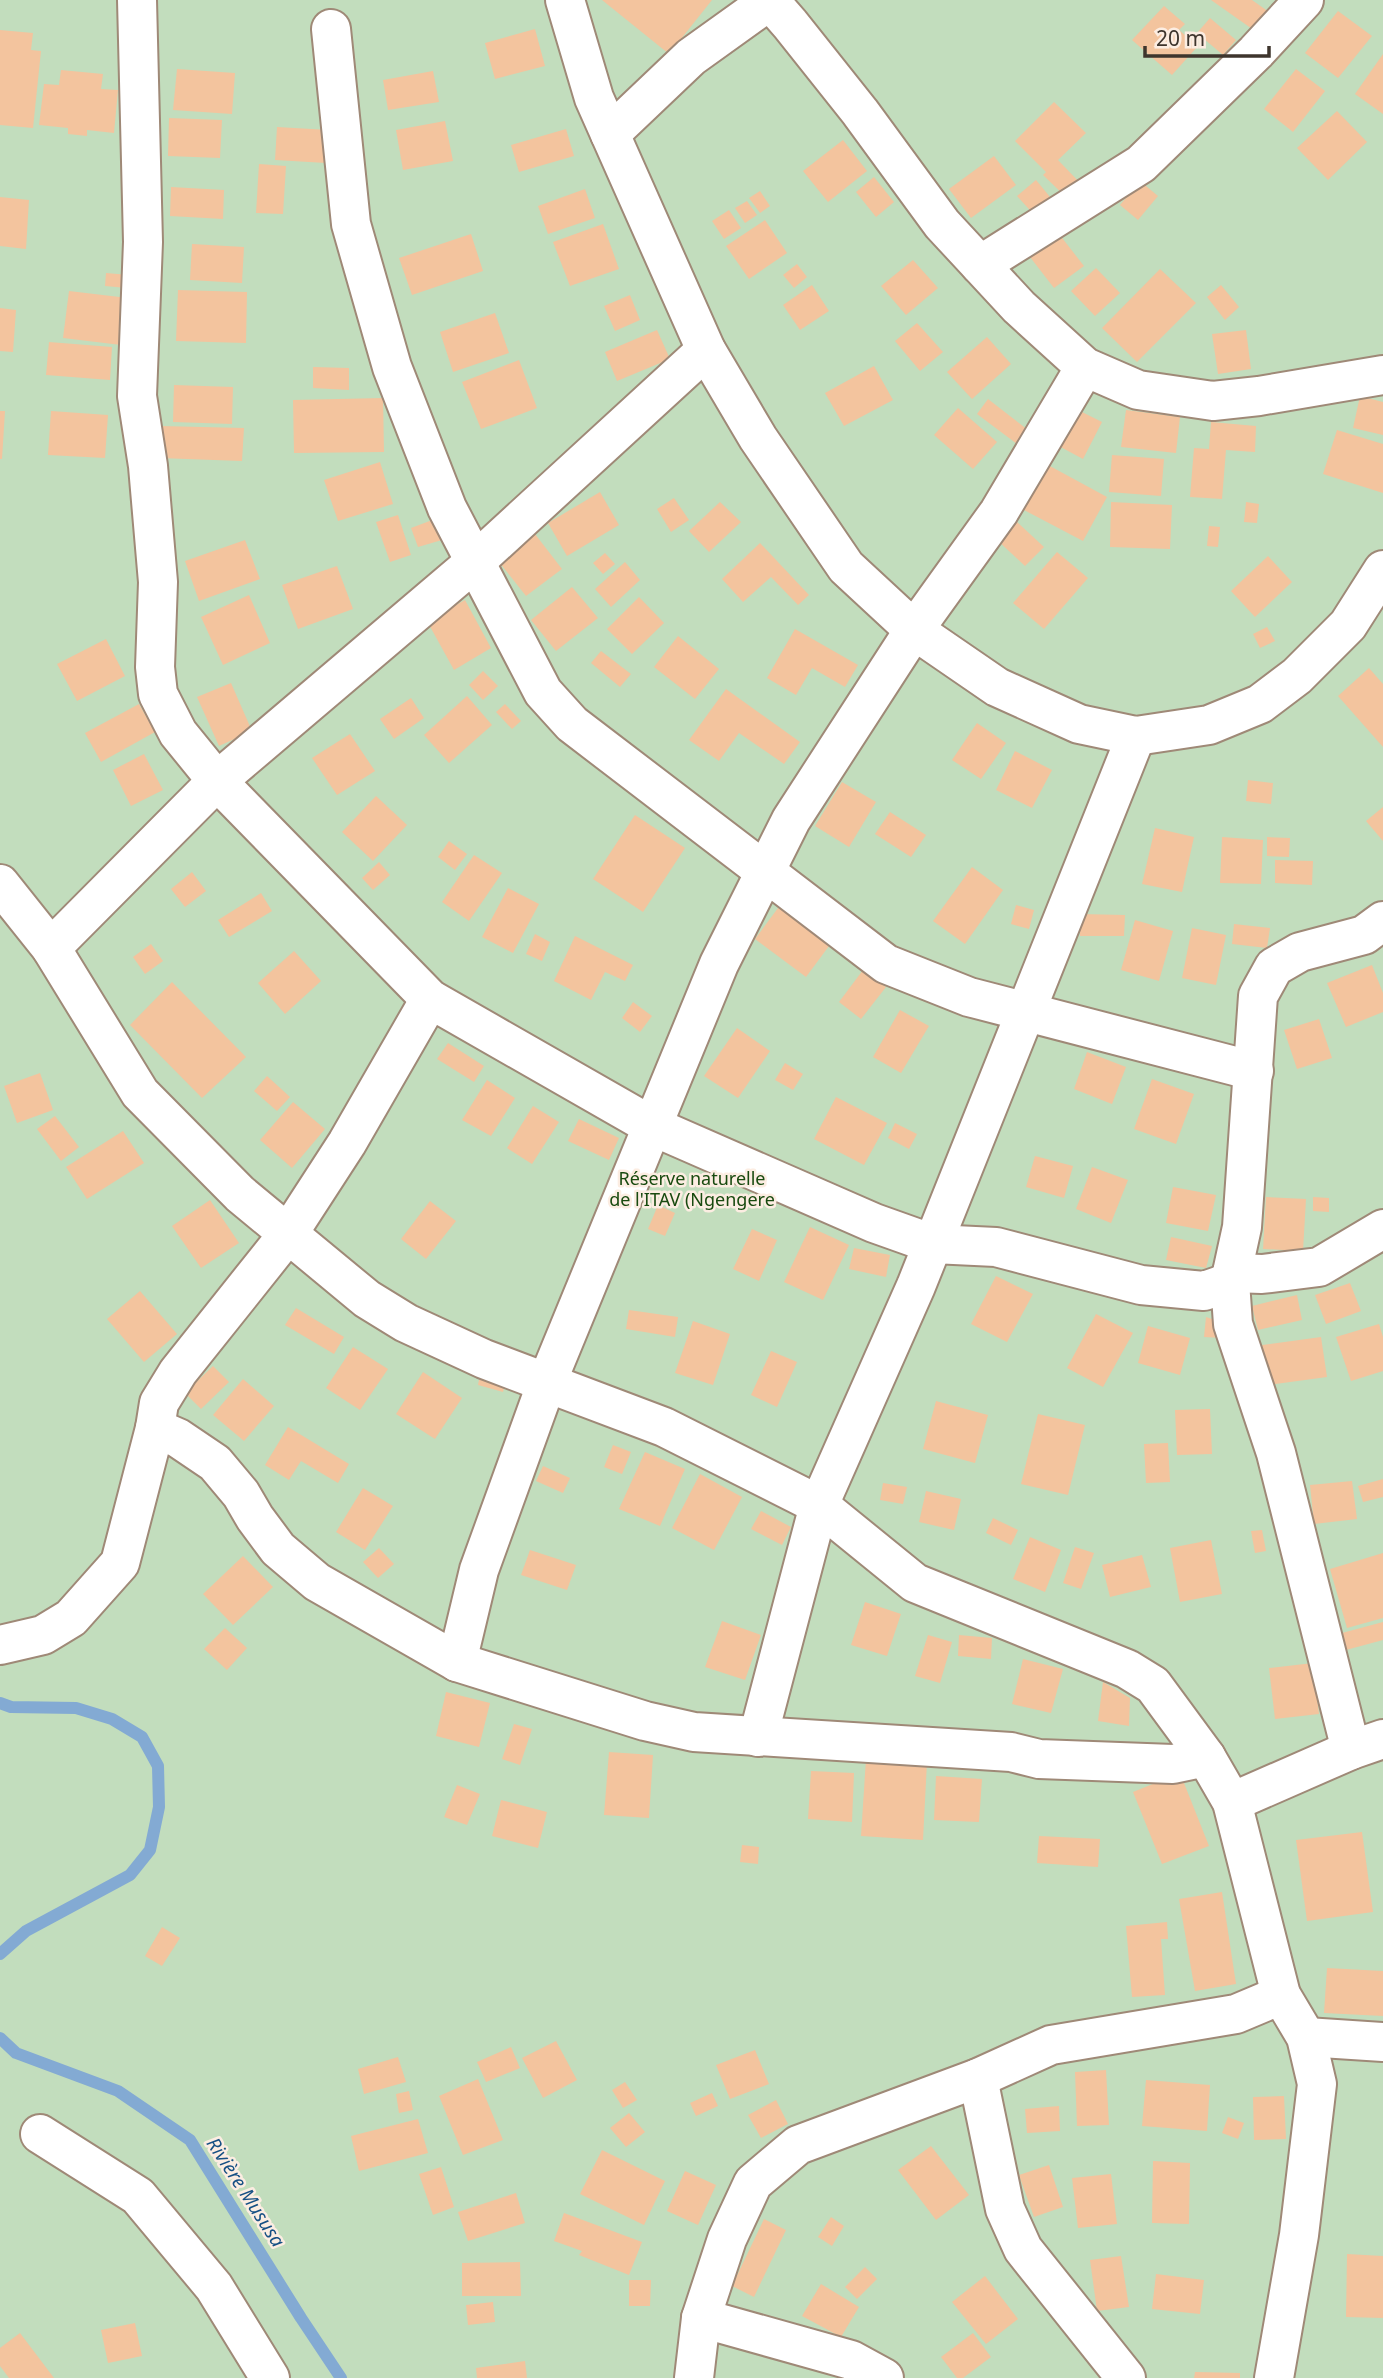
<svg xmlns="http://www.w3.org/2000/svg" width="1383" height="2378" font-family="'Noto Sans',sans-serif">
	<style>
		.green { fill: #c2ddbd }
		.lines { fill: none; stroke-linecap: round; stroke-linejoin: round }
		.stream { stroke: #83aad3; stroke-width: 12 }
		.building { fill: #f3c49e }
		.street-casing { stroke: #9f8977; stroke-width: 42 }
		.street { stroke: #fff; stroke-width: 38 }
		.labels { text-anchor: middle; stroke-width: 5; stroke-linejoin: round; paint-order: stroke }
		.park-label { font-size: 18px; fill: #184a0f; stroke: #fcede2 }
		.water-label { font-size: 19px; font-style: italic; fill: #165084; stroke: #fcede2 }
	</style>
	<rect width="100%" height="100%" fill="#f7decb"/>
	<!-- green -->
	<rect class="green" x="0" y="0" width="1383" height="2378"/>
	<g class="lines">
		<!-- stream -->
		<g class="stream">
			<path d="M0,1703L11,1707L76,1708L112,1719L142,1737L158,1766L159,1807L150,1850L130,1875L26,1931L0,1954"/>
			<path d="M0,2038L16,2053L118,2091L190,2140L301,2318L341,2378"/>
		</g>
	</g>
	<!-- building -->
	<g class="building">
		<path d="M602,0H712L669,54Z"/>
		<path d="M1211,0H1252L1269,12L1255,31Z"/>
		<path d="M1164,6L1185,24L1179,30L1198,46L1172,75L1132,40Z"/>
		<path d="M1338,11L1372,36L1338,78L1305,53Z"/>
		<path d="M1210,18L1236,40L1223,55L1197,33Z"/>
		<path d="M535,29L545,66L495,79L485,43Z"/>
		<path d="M0,30L33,33L31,50L41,51L33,128L0,125Z"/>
		<path d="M1383,54V114L1355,94Z"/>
		<path d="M177,69L235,73L232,114L173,110Z"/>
		<path d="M1296,69L1325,91L1293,132L1264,109Z"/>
		<path d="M61,70L103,74L101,89L118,90L114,133L87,130V136L68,134V128L39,125L44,84L59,85Z"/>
		<path d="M433,71L439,102L388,110L383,80Z"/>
		<path d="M1054,102L1086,133L1058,160L1084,187L1070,201L1043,175L1046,172L1015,141Z"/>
		<path d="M1337,111L1367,142L1328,180L1297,148Z"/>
		<path d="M169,118L222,120L220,158L168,156Z"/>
		<path d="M445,121L453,161L403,170L396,130Z"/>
		<path d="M277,127L329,130L326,163L275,160Z"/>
		<path d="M566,129L574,156L519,172L511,145Z"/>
		<path d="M843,140L867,171L828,202L803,171Z"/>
		<path d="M994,156L1016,185L971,218L949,189Z"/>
		<path d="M259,164L286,166L283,214L256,213Z"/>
		<path d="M874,177L894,202L876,217L856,192Z"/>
		<path d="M1036,180L1055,203L1037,218L1017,196Z"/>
		<path d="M1140,181L1158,196L1138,220L1120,205Z"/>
		<path d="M171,187L224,190L223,219L170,216Z"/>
		<path d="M585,189L595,218L548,234L538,206Z"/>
		<path d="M760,191L770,206L760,213L749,198Z"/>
		<path d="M0,197L29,200L26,249L0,246Z"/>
		<path d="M747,201L757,215L745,223L735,208Z"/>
		<path d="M729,210L741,228L724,239L712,221Z"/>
		<path d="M765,220L787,253L749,279L726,246Z"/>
		<path d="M603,224L619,269L570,286L553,242Z"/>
		<path d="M471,234L483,271L412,295L399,258Z"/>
		<path d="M1059,234L1084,266L1054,288L1030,257Z"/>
		<path d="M192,244L244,247L242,283L190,280Z"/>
		<path d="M913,260L938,288L906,315L881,286Z"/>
		<path d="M797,264L807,277L794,288L783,275Z"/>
		<path d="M1096,268L1120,293L1095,316L1071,291Z"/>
		<path d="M1160,269L1196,303L1137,362L1102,328Z"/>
		<path d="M106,273L129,275L127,288L105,286Z"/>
		<path d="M812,285L829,311L800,330L783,305Z"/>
		<path d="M1221,285L1239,307L1225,320L1207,297Z"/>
		<path d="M178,290L247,292L246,343L176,341Z"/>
		<path d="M69,291L128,298L121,345L63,338Z"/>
		<path d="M630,295L640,320L615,331L604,306Z"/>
		<path d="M0,308L16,310L13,352L0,351Z"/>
		<path d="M495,313L509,353L453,372L440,332Z"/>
		<path d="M917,323L943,352L920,371L895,341Z"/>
		<path d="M657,330L670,359L617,381L605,352Z"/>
		<path d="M1246,330L1251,369L1218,374L1212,334Z"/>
		<path d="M987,337L1011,364L972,399L947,372Z"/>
		<path d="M49,342L112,347L110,380L46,375Z"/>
		<path d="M519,360L537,408L481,429L462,382Z"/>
		<path d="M874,366L893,400L844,426L825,393Z"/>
		<path d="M313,367L349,368V390L313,388Z"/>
		<path d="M174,385L233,387L232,424L173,422Z"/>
		<path d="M1360,396L1383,402V435L1353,428Z"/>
		<path d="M383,398L384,452L294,453L293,400Z"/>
		<path d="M988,399L1028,430L1017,444L977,414Z"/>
		<path d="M958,408L997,442L973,469L934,435Z"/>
		<path d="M1074,408L1102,422L1083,459L1055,444Z"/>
		<path d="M1126,410L1180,417L1176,453L1121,447Z"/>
		<path d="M0,411H5L2,459H0Z"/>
		<path d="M51,411L108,415L105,458L48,455Z"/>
		<path d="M1211,422L1256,426L1255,452L1226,450L1222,499L1190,497L1194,448L1209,449Z"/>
		<path d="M160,426L244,428L242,461L159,458Z"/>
		<path d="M1337,430L1383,444V493L1323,474Z"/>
		<path d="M1112,455L1164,459L1161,496L1109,492Z"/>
		<path d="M380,462L393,504L338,521L324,480Z"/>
		<path d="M1048,465L1107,497L1083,541L1024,510Z"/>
		<path d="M600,492L619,525L567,556L548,523Z"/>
		<path d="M674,498L689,520L671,532L657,509Z"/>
		<path d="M720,502L741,522L709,552L689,531Z"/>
		<path d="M1111,502L1172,505L1170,549L1110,547Z"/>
		<path d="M1246,502L1259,504L1257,523L1244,522Z"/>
		<path d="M398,515L411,555L390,562L376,522Z"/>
		<path d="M435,519L442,540L418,547L411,528Z"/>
		<path d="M1015,520L1044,547L1025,566L996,539Z"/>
		<path d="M1209,526L1220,527L1218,547L1207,546Z"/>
		<path d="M535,534L562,569L526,596L499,562Z"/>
		<path d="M245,540L260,579L199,601L185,561Z"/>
		<path d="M760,543L809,595L798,605L771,577L743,602L722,579Z"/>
		<path d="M1057,552L1088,578L1044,629L1013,603Z"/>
		<path d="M605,553L615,564L603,574L593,563Z"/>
		<path d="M1268,556L1292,582L1255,617L1231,591Z"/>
		<path d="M625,562L640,580L611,607L595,589Z"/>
		<path d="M337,566L353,609L298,629L282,585Z"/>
		<path d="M572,587L598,618L556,651L531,620Z"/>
		<path d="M249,595L270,643L223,665L201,617Z"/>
		<path d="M639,597L664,623L632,654L607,629Z"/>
		<path d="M465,600L491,648L454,670L427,621Z"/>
		<path d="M1267,627L1275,641L1260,648L1253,634Z"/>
		<path d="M795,629L858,665L845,687L812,668L796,695L767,678Z"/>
		<path d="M678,636L719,669L695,699L654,667Z"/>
		<path d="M106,639L125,676L77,701L57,664Z"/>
		<path d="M601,651L631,674L620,687L591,663Z"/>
		<path d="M1369,668L1383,684V747L1338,696Z"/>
		<path d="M483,671L498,686L483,700L469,685Z"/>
		<path d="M231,683L252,731L219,746L197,697Z"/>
		<path d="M726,689L800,742L784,764L739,733L719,761L689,740Z"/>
		<path d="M467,696L492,725L449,763L424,735Z"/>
		<path d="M411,698L424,718L394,739L380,719Z"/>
		<path d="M139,704L155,732L101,762L85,733Z"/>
		<path d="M505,704L521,721L512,729L496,712Z"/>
		<path d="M977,723L1006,743L981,779L952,760Z"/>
		<path d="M350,734L375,771L337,795L312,758Z"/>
		<path d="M1015,751L1052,770L1032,808L996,790Z"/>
		<path d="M144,754L163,790L131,806L113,770Z"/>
		<path d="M1248,780L1273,783L1271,804L1246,801Z"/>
		<path d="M842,782L876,802L849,847L815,826Z"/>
		<path d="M376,796L407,825L373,861L342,832Z"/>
		<path d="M1383,807V841L1366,821Z"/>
		<path d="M890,812L926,835L911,857L875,834Z"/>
		<path d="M635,815L685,848L643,912L593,879Z"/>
		<path d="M1155,828L1194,837L1182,892L1142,884Z"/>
		<path d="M1222,837L1263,840L1261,884L1220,883Z"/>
		<path d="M1267,837L1290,838L1289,857L1267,856Z"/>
		<path d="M449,841L467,854L455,870L438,857Z"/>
		<path d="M474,855L502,873L469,921L442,902Z"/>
		<path d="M1275,860L1313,861L1312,885L1275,883Z"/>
		<path d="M379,862L390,875L373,890L362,878Z"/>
		<path d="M972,867L1003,890L965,944L933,921Z"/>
		<path d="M192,872L206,891L185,907L171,889Z"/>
		<path d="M508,888L539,904L513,953L482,937Z"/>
		<path d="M261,893L272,911L229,937L218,920Z"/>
		<path d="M781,904L832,942L806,977L755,939Z"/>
		<path d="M1016,905L1034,910L1029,929L1011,924Z"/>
		<path d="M1080,914L1125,915L1124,936H1080Z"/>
		<path d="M1135,920L1173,931L1159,981L1121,970Z"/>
		<path d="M1234,924L1270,928L1267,948L1232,944Z"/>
		<path d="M1192,928L1226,935L1216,985L1182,978Z"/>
		<path d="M535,934L550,942L542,961L526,954Z"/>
		<path d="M575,936L633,965L625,981L605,972L591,1000L554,981Z"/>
		<path d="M151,944L163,961L145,974L133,957Z"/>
		<path d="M294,951L321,981L285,1014L258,983Z"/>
		<path d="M1372,965L1383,993V1012L1346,1027L1327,983Z"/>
		<path d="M863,970L886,987L861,1019L839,1002Z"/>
		<path d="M172,982L246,1057L202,1098L130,1025Z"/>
		<path d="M633,1002L652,1016L640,1032L622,1018Z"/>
		<path d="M900,1010L929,1026L901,1073L873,1057Z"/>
		<path d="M1319,1019L1332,1058L1297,1069L1284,1030Z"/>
		<path d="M737,1028L770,1051L738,1098L704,1076Z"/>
		<path d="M448,1043L484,1066L474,1082L437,1059Z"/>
		<path d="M1087,1052L1126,1067L1112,1104L1074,1089Z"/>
		<path d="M785,1063L803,1074L793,1090L775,1080Z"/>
		<path d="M40,1073L53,1110L17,1123L4,1086Z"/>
		<path d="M267,1076L290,1097L277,1111L254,1091Z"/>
		<path d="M1152,1079L1194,1094L1176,1144L1134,1129Z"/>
		<path d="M487,1080L515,1098L491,1136L462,1120Z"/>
		<path d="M836,1097L887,1123L864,1165L814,1139Z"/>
		<path d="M293,1102L325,1129L292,1168L260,1140Z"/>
		<path d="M533,1106L559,1122L532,1164L507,1148Z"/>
		<path d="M55,1116L79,1147L61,1161L37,1129Z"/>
		<path d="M579,1119L619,1138L609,1160L568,1141Z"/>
		<path d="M895,1123L917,1134L909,1149L888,1138Z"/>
		<path d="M123,1131L144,1163L87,1199L66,1167Z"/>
		<path d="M1035,1156L1073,1166L1064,1198L1026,1187Z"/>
		<path d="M1092,1167L1128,1180L1111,1223L1076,1209Z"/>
		<path d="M1173,1187L1216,1195L1208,1231L1166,1223Z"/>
		<path d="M1266,1197L1306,1199L1303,1251L1263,1249Z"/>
		<path d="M1313,1197L1329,1198V1212L1313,1211Z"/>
		<path d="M210,1200L239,1243L201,1268L172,1226Z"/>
		<path d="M430,1201L456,1221L426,1259L401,1239Z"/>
		<path d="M658,1205L675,1213L665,1236L648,1229Z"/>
		<path d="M810,1227L849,1245L823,1300L784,1282Z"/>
		<path d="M752,1229L777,1240L759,1281L733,1269Z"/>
		<path d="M1171,1237L1212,1246L1206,1268L1166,1260Z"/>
		<path d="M854,1248L890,1255L886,1277L849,1269Z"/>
		<path d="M996,1276L1033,1294L1007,1342L971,1324Z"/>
		<path d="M1350,1283L1361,1311L1326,1324L1315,1295Z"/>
		<path d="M140,1291L177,1334L144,1362L107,1319Z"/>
		<path d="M1297,1295L1302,1320L1258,1330L1252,1306Z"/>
		<path d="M296,1308L344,1337L334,1354L285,1325Z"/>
		<path d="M629,1310L678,1317L675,1337L626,1329Z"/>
		<path d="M1096,1314L1133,1333L1103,1387L1067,1368Z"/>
		<path d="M1206,1317L1218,1321L1222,1338L1204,1337Z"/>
		<path d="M693,1321L730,1334L713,1385L675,1373Z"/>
		<path d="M1379,1324L1383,1337V1371L1351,1381L1336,1337Z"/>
		<path d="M1148,1326L1190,1338L1180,1375L1138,1363Z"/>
		<path d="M1321,1337L1327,1377L1268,1385L1262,1345Z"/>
		<path d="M353,1347L388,1369L360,1410L326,1388Z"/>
		<path d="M771,1351L797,1362L777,1407L751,1395Z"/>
		<path d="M213,1366L229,1382L201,1409L185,1393Z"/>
		<path d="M481,1369L508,1375L503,1392L478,1385Z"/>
		<path d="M423,1372L462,1398L435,1439L396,1414Z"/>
		<path d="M243,1379L274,1406L244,1441L213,1415Z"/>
		<path d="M936,1401L988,1415L975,1463L923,1449Z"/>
		<path d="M1210,1409L1212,1454L1177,1455L1175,1410Z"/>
		<path d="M1038,1414L1085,1425L1068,1495L1021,1484Z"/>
		<path d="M288,1427L349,1464L338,1483L301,1461L289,1480L265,1465Z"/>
		<path d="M1168,1443L1170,1482L1146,1483L1144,1444Z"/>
		<path d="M613,1445L631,1452L622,1474L604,1467Z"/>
		<path d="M645,1452L685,1469L660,1526L619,1509Z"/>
		<path d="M543,1466L570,1478L563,1493L536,1481Z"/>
		<path d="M700,1474L742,1497L714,1550L672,1528Z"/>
		<path d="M1383,1479V1497L1363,1502L1358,1486Z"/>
		<path d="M1352,1481L1357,1519L1314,1524L1310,1485Z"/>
		<path d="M883,1483L907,1487L903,1504L880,1500Z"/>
		<path d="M363,1488L393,1506L365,1550L336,1532Z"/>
		<path d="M926,1491L961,1499L954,1530L919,1522Z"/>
		<path d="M761,1511L791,1527L782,1545L751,1529Z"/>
		<path d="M993,1518L1018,1530L1011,1545L986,1533Z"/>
		<path d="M1262,1530L1266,1551L1255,1553L1251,1531Z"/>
		<path d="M1030,1537L1061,1550L1045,1592L1013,1579Z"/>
		<path d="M1211,1540L1222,1594L1180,1602L1170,1548Z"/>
		<path d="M1075,1547L1094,1553L1081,1589L1063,1583Z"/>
		<path d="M379,1548L394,1564L378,1578L363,1562Z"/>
		<path d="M530,1550L576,1565L567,1590L521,1575Z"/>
		<path d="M1383,1553V1618L1347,1628L1330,1569Z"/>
		<path d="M1142,1555L1151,1587L1110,1597L1102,1565Z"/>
		<path d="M243,1556L273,1587L233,1625L203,1594Z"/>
		<path d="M865,1602L901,1614L887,1656L851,1645Z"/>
		<path d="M722,1621L761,1635L745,1680L705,1667Z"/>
		<path d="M1383,1622V1640L1346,1650L1342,1633Z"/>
		<path d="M225,1628L247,1648L227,1670L204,1649Z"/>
		<path d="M928,1635L952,1642L940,1683L915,1676Z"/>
		<path d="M959,1635L992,1638L991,1659L958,1656Z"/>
		<path d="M1023,1659L1063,1669L1051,1713L1012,1704Z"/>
		<path d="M1313,1663L1319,1714L1275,1719L1269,1668Z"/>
		<path d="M1103,1682L1130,1698L1129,1726L1098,1721Z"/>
		<path d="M446,1692L490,1703L479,1747L436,1736Z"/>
		<path d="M514,1724L532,1729L520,1765L502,1759Z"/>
		<path d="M609,1752L653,1755L649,1818L604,1815Z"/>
		<path d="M866,1759L927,1762L923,1840L861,1836Z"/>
		<path d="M811,1771L854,1773L852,1822L808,1819Z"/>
		<path d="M1180,1773L1209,1846L1162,1864L1133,1792Z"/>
		<path d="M936,1776L982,1779L979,1822L934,1820Z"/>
		<path d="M457,1785L480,1794L467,1825L444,1817Z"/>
		<path d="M501,1800L547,1812L538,1848L492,1836Z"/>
		<path d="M1362,1832L1373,1912L1307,1921L1296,1840Z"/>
		<path d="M1039,1836L1100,1839L1098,1867L1037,1863Z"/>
		<path d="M742,1845L759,1847L758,1864L740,1862Z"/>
		<path d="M1222,1892L1236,1984L1195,1991L1179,1899Z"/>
		<path d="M1167,1922L1168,1939H1161L1165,1995L1132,1997L1126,1926Z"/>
		<path d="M162,1927L180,1938L162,1966L145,1956Z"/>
		<path d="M1327,1968L1383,1971V2016L1324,2013Z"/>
		<path d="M556,2041L577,2080L543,2098L522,2058Z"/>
		<path d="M511,2047L520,2068L486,2082L477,2062Z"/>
		<path d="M755,2050L769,2084L730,2099L716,2065Z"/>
		<path d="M398,2057L406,2082L364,2094L358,2069Z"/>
		<path d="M1106,2070L1109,2125L1077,2126L1075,2072Z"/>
		<path d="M478,2079L503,2140L463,2155L439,2096Z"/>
		<path d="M1146,2080L1210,2085L1207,2131L1142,2126Z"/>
		<path d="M625,2082L637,2100L623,2108L612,2090Z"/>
		<path d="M409,2091L413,2110L399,2113L396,2094Z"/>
		<path d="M712,2093L718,2106L696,2116L690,2103Z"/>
		<path d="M1284,2096L1286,2139L1254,2140L1253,2097Z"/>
		<path d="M776,2100L788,2124L761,2138L748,2115Z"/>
		<path d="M1059,2106L1060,2131L1027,2133L1025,2109Z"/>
		<path d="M629,2113L645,2132L626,2147L610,2128Z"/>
		<path d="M1228,2117L1244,2123L1238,2139L1222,2133Z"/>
		<path d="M418,2119L428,2153L359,2171L351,2136Z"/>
		<path d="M931,2146L969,2195L936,2220L898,2170Z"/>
		<path d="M602,2150L665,2181L644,2225L580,2194Z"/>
		<path d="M1153,2161L1190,2163L1189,2224L1152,2223Z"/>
		<path d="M1049,2165L1063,2207L1034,2217L1019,2175Z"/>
		<path d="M441,2167L454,2207L433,2215L419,2174Z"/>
		<path d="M685,2171L716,2185L698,2225L667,2211Z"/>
		<path d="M1111,2174L1117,2224L1078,2228L1072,2178Z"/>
		<path d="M516,2193L525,2223L468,2241L458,2212Z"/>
		<path d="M564,2213L642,2242L629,2275L579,2255L582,2251L554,2241Z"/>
		<path d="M831,2217L844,2226L832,2246L818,2237Z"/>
		<path d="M764,2219L786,2230L754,2297L732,2286Z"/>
		<path d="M1347,2254L1383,2256V2318L1346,2317Z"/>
		<path d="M1121,2256L1129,2307L1097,2311L1090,2260Z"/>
		<path d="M520,2262L521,2296H462V2263Z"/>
		<path d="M865,2267L877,2279L857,2299L845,2287Z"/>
		<path d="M1156,2274L1204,2280L1200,2314L1152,2309Z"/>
		<path d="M985,2276L1018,2319L986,2344L952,2302Z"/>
		<path d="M629,2280H651L650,2306H629Z"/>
		<path d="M821,2284L859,2307L841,2337L802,2316Z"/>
		<path d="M493,2302L495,2322L468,2325L466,2305Z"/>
		<path d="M135,2323L142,2356L108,2363L101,2330Z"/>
		<path d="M20,2333L54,2378H9L0,2366V2348Z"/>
		<path d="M973,2333L991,2357L963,2378H957L941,2357Z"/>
		<path d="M525,2361L527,2378H477L476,2368Z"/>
		<path d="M1195,2372L1240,2373V2378H1194Z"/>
	</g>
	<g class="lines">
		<defs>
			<g id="street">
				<path d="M137,0L143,242L137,396L148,466L158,582L155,667L158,694L178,733L217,781L430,999L652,1126L874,1223L933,1244L996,1247L1141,1285L1204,1291L1230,1282"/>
				<path d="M565,0L594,98L706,350L758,438L846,567L914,630L997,687L1079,724L1136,736L1209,725L1260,704L1297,676L1348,625L1383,570"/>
				<path d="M769,0L790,24L860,112L942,224L1019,307L1085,367L1138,390L1213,401L1259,396L1383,375"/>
				<path d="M331,29L351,224L392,367L447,508L543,692L572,724L886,964L969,997L1254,1071"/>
				<path d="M610,134L691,57L769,1"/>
				<path d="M980,265L1141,164L1256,52L1304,0"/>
				<path d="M0,884L51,948L140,1093L240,1194L367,1299L406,1323L484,1359L664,1427L819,1505L915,1583L1127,1669L1153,1685L1206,1757L1232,1802L1281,1995L1306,2037L1317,2084L1299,2235L1274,2378"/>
				<path d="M51,948L217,781L476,561L706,350"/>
				<path d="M430,999L347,1143L288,1234L178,1372L159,1403L155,1428L178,1438L215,1463L241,1494L255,1518L278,1549L317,1582L457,1662L645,1721L694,1732L1011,1752L1039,1759L1173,1764L1206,1757"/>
				<path d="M1232,1273L1262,1274L1319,1267L1383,1229"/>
				<path d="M0,1645L43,1635L71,1618L120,1563L155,1428"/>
				<path d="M457,1662L479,1570L547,1382L719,964L791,820L914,630L999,512L1085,367"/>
				<path d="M758,1737L819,1505L916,1286L1136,736"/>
				<path d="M1351,1750L1276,1453L1233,1324L1230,1282L1242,1227L1258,996L1274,967L1300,952L1364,935L1383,921"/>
				<path d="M1232,1802L1351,1750L1383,1739"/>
				<path d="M1306,2037L1383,2042"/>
				<path d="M978,2078L1005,2209L1023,2249L1126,2378"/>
				<path d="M40,2134L138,2196L214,2287L270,2378"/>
				<path d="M701,2318L851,2360L884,2378"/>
				<path d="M694,2378L701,2318L727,2239L753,2183L798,2145L978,2078L1051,2045L1236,2014L1281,1995"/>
			</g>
		</defs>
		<!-- street casing -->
		<use href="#street" class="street-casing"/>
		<!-- street -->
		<use href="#street" class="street"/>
	</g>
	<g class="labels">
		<!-- park labels -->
		<g class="park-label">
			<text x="692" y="1185">Réserve naturelle<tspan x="692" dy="21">de l'ITAV (Ngengere</tspan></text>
		</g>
		<!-- water labels -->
		<g class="water-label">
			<text transform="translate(246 2192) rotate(57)" y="7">Rivière Mususa</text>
		</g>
	</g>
	<!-- scale -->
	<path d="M1145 46v10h124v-10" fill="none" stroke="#3e352d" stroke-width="3.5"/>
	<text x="1156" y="46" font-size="21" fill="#3e352d" stroke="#fcede2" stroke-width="5" paint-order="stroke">20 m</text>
</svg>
